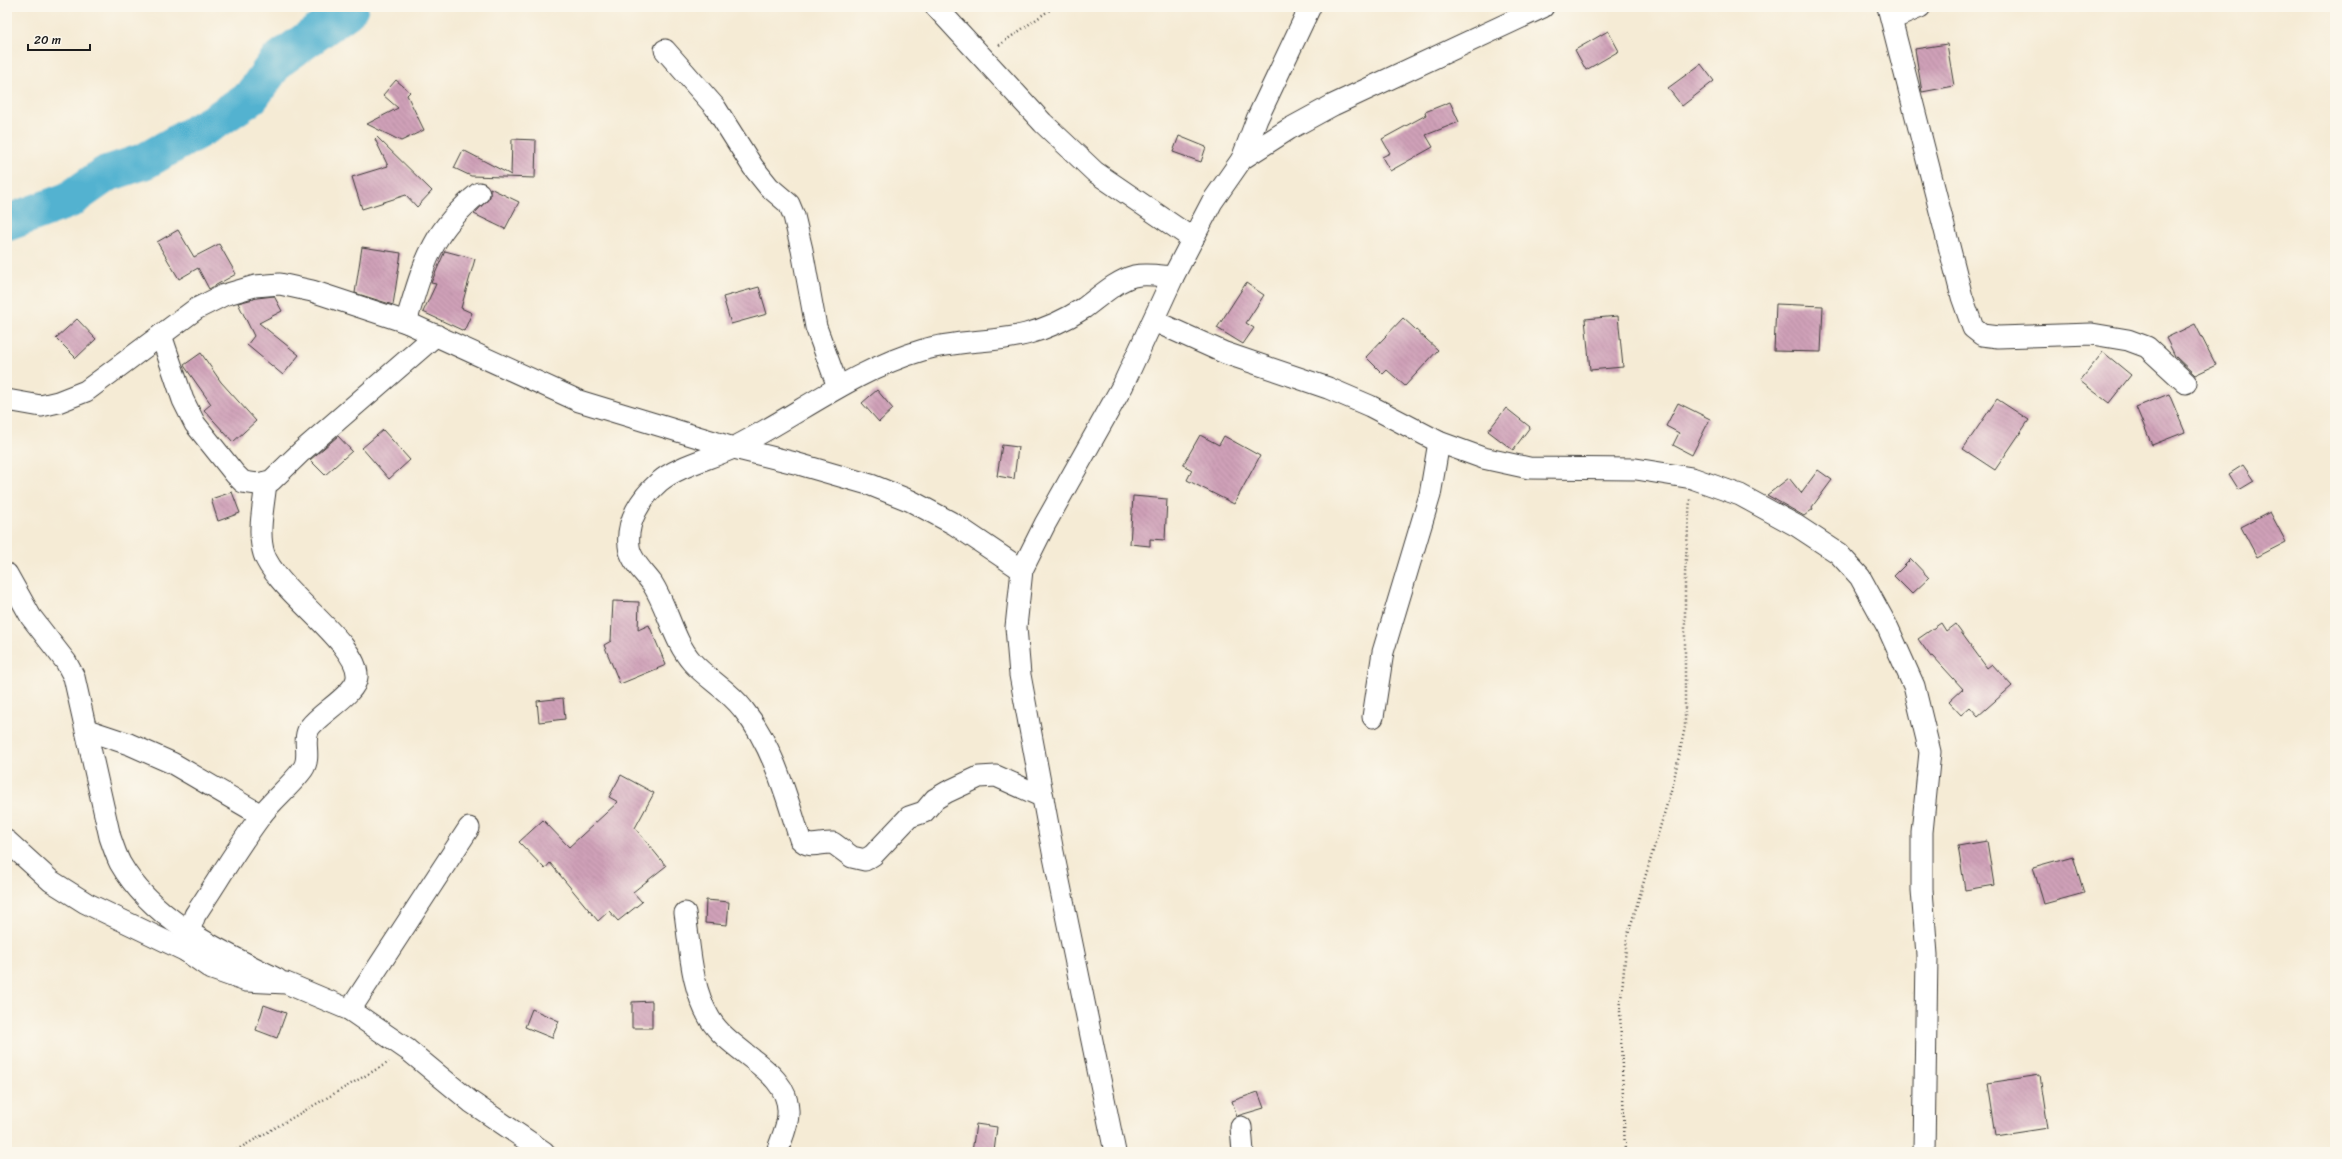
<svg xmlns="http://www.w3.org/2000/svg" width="2342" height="1159" font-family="Sriracha,sans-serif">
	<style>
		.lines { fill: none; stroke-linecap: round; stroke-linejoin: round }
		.river { stroke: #52b2d0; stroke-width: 37 }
		.building { fill: url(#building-back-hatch) }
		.street-casing { stroke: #3d3b38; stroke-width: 23 }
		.path { stroke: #3d3b38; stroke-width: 2.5; stroke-dasharray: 1 3; stroke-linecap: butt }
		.street { stroke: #fff; stroke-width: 21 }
	</style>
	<defs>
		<pattern id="building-back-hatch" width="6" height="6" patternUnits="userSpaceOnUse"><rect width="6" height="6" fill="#cfa0b8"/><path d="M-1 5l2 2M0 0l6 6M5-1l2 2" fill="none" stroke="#b1899e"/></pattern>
	</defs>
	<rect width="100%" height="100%" fill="#fbf7ec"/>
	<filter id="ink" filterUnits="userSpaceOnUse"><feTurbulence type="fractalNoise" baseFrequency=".025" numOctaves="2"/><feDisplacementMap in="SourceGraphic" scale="8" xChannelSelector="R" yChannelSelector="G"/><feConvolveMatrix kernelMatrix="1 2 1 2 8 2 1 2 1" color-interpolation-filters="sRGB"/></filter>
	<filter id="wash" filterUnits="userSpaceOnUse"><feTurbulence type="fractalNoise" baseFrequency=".012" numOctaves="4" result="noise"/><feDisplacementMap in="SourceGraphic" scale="16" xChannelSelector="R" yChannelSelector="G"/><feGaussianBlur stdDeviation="0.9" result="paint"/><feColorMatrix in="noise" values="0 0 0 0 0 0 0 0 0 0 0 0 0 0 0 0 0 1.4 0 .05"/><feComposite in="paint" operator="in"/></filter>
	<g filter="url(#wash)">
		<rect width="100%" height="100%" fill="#f5ebd5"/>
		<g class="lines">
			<!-- river -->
			<path class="river" d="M7,223L69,200L106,174L145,161L217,120L251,97L277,61L346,12L350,7"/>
		</g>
		<g id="blocks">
			<!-- building -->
			<g class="building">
				<path d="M1608,31L1619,51L1586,70L1575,50Z"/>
				<path d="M1947,44L1954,86L1922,92L1915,49Z"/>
				<path d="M1701,64L1714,81L1682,106L1668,88Z"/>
				<path d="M396,80L410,92L407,95L424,130L401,141L367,124L398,108L383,95Z"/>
				<path d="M1450,102L1459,122L1426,135L1433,147L1390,171L1382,157L1390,153L1382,139L1426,115L1425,112Z"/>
				<path d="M1179,136L1206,147L1201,162L1173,152Z"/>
				<path d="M377,137L432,191L417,207L406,195L362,209L352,177L388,166L375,139Z"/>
				<path d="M512,139L536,140L535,178L471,176L454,168L463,150L511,175Z"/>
				<path d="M490,188L519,202L505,229L474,214L490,197Z"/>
				<path d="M178,230L194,257L219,244L236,274L209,289L198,268L179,279L157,242Z"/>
				<path d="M362,247L401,253L393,305L355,293Z"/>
				<path d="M445,251L475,259L461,308L472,313L464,331L423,312L436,284L431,283Z"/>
				<path d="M1246,283L1264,295L1246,323L1254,328L1243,344L1217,328Z"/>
				<path d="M759,287L767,314L731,324L723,297Z"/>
				<path d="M274,296L282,311L259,323L299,355L283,375L247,345L254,336L238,303L257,298Z"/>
				<path d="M1776,304L1823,306L1821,352L1774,351Z"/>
				<path d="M1618,316L1623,367L1590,370L1585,319Z"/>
				<path d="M1403,318L1438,350L1405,386L1387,370L1383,374L1366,357Z"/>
				<path d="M77,319L96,339L76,358L56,338Z"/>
				<path d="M2195,324L2216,365L2195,375L2175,356L2166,338Z"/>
				<path d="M2103,352L2131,375L2109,403L2080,381Z"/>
				<path d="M201,353L221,382L256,421L233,442L204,410L211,404L185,367L184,365Z"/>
				<path d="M877,390L893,409L879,422L862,403Z"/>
				<path d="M2169,394L2185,432L2152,445L2136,407Z"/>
				<path d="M1997,399L2029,420L1995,470L1963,449Z"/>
				<path d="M1678,403L1710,419L1692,455L1673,445L1679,433L1666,426Z"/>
				<path d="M1506,408L1530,427L1513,450L1488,431Z"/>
				<path d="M383,430L410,460L389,479L362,448Z"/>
				<path d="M1200,435L1219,445L1224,436L1260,456L1234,504L1187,480L1192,470L1183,465Z"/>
				<path d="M338,436L352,451L325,475L310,460Z"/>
				<path d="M1002,445L1018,447L1014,479L997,476Z"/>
				<path d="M2243,465L2254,481L2239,490L2229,474Z"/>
				<path d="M1818,470L1832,480L1812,507L1813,509L1804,516L1767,495L1789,478L1801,493Z"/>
				<path d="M232,492L240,513L218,521L211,499Z"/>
				<path d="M1133,496L1167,499L1165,540L1150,539V546L1130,544Z"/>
				<path d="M2270,512L2286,542L2257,557L2241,527Z"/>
				<path d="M1911,559L1929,578L1912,594L1894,576Z"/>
				<path d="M613,601L639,602L638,630L649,625L666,665L620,684L604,645L611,641Z"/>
				<path d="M1941,623L1946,631L1955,624L1987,668L1992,664L2012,686L1978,716L1970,707L1961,715L1949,702L1963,689L1933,656L1931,657L1918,639Z"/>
				<path d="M563,698L565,719L539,722L537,701Z"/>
				<path d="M621,775L654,793L635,828L666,866L633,892L642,902L618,921L609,911L598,921L550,863L545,869L519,842L543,820L569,847L618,802L609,797Z"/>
				<path d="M1987,841L1994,885L1965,890L1958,846Z"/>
				<path d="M2073,856L2084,893L2044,904L2033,867Z"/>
				<path d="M706,900L729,902L727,925L705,923Z"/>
				<path d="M652,1001V1028H632V1002Z"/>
				<path d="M264,1005L286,1013L277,1038L256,1030Z"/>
				<path d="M532,1009L559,1021L552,1038L525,1027Z"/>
				<path d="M2040,1075L2048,1128L1996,1136L1988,1083Z"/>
				<path d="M1258,1092L1264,1108L1237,1116L1232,1101Z"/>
				<path d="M976,1124L997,1127L994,1152H972Z"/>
			</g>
		</g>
	</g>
	<g filter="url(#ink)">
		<use href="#blocks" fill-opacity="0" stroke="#3d3b38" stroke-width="1"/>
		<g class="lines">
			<defs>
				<g id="street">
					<path d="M936,7L1043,123L1095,172L1193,239"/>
					<path d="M1888,7L1962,297L1973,328L1982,335L1998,337L2092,334L2128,340L2147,347L2186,383"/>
					<path d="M1892,19L1920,7"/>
					<path d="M665,50L715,107L753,167L769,187L789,204L794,216L802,250L816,327L838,387"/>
					<path d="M1242,159L1257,119L1310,7"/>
					<path d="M1154,321L1225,353L1328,388L1370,406L1439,442L1483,458L1529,468L1636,469L1692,478L1740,495L1797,526L1838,553L1860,577L1888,628L1914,686L1930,752L1922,832V890L1927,955L1924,1152"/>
					<path d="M406,322C424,264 430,233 479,193"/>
					<path d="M161,335L183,400L195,424L235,474L243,482L257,484L271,481L301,452L436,335"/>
					<path d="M7,400L41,406L58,402L86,391L196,309L224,295L255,286L280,284L312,291L406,322L579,401L734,448L795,463L871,485L911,501L954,524L1022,570"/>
					<path d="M7,574L31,617L66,662L74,677L110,837C113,846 116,855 120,863C153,921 220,951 277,979"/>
					<path d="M1373,717L1383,652L1430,495L1439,442"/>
					<path d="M87,730L129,744L172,763L261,815"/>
					<path d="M1043,797L996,776L979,777L947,792L935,799L924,812L909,817L873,855L865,860L852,857L833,843C820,842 810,850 800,839C786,795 773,746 743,709C729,690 707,679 692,662C673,640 668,608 652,583C644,572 630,560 629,546C626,521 641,498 659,482C677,466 713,458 735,447C798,415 854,370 923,350C956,340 992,343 1026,334C1045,329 1067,319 1084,308C1099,297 1116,281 1134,276C1146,273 1161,276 1173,277"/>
					<path d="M7,841L51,881L86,903L186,951L212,969L246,981L286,983L350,1010L408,1050L471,1102L544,1152"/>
					<path d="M685,913C690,948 691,988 710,1019C731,1054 791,1071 788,1114C788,1126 781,1140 777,1152"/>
					<path d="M186,951L189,932L195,915C217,882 237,848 260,817C272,800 290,787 303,769C312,756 301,740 310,727C321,712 356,694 357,677C360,644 275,589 264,554C257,532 264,505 266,482"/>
					<path d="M350,1010L469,828"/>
					<path d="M1241,1127L1243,1152"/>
					<path d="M1115,1152L1053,852L1020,675L1016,627L1022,570L1045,524L1123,385L1173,277L1212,202L1242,159L1289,129L1333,105L1543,7"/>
				</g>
			</defs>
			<!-- street casing -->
			<use href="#street" class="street-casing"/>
			<!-- path -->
			<g class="path">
				<path d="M999,45L1054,7"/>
				<path d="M233,1152L389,1062"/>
				<path d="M1625,1152L1620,1011L1627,938L1673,784L1685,727V574L1690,499"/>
			</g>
			<!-- street -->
			<use href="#street" class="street"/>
		</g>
	</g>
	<!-- margin -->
	<rect width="2342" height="1159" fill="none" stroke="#fbf7ec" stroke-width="24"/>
	<!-- scale -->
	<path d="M28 44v6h62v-6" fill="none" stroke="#1c1c1c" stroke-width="2"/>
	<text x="34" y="44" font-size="12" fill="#1c1c1c" stroke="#fbf7ec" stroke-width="3" paint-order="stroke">20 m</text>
</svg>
